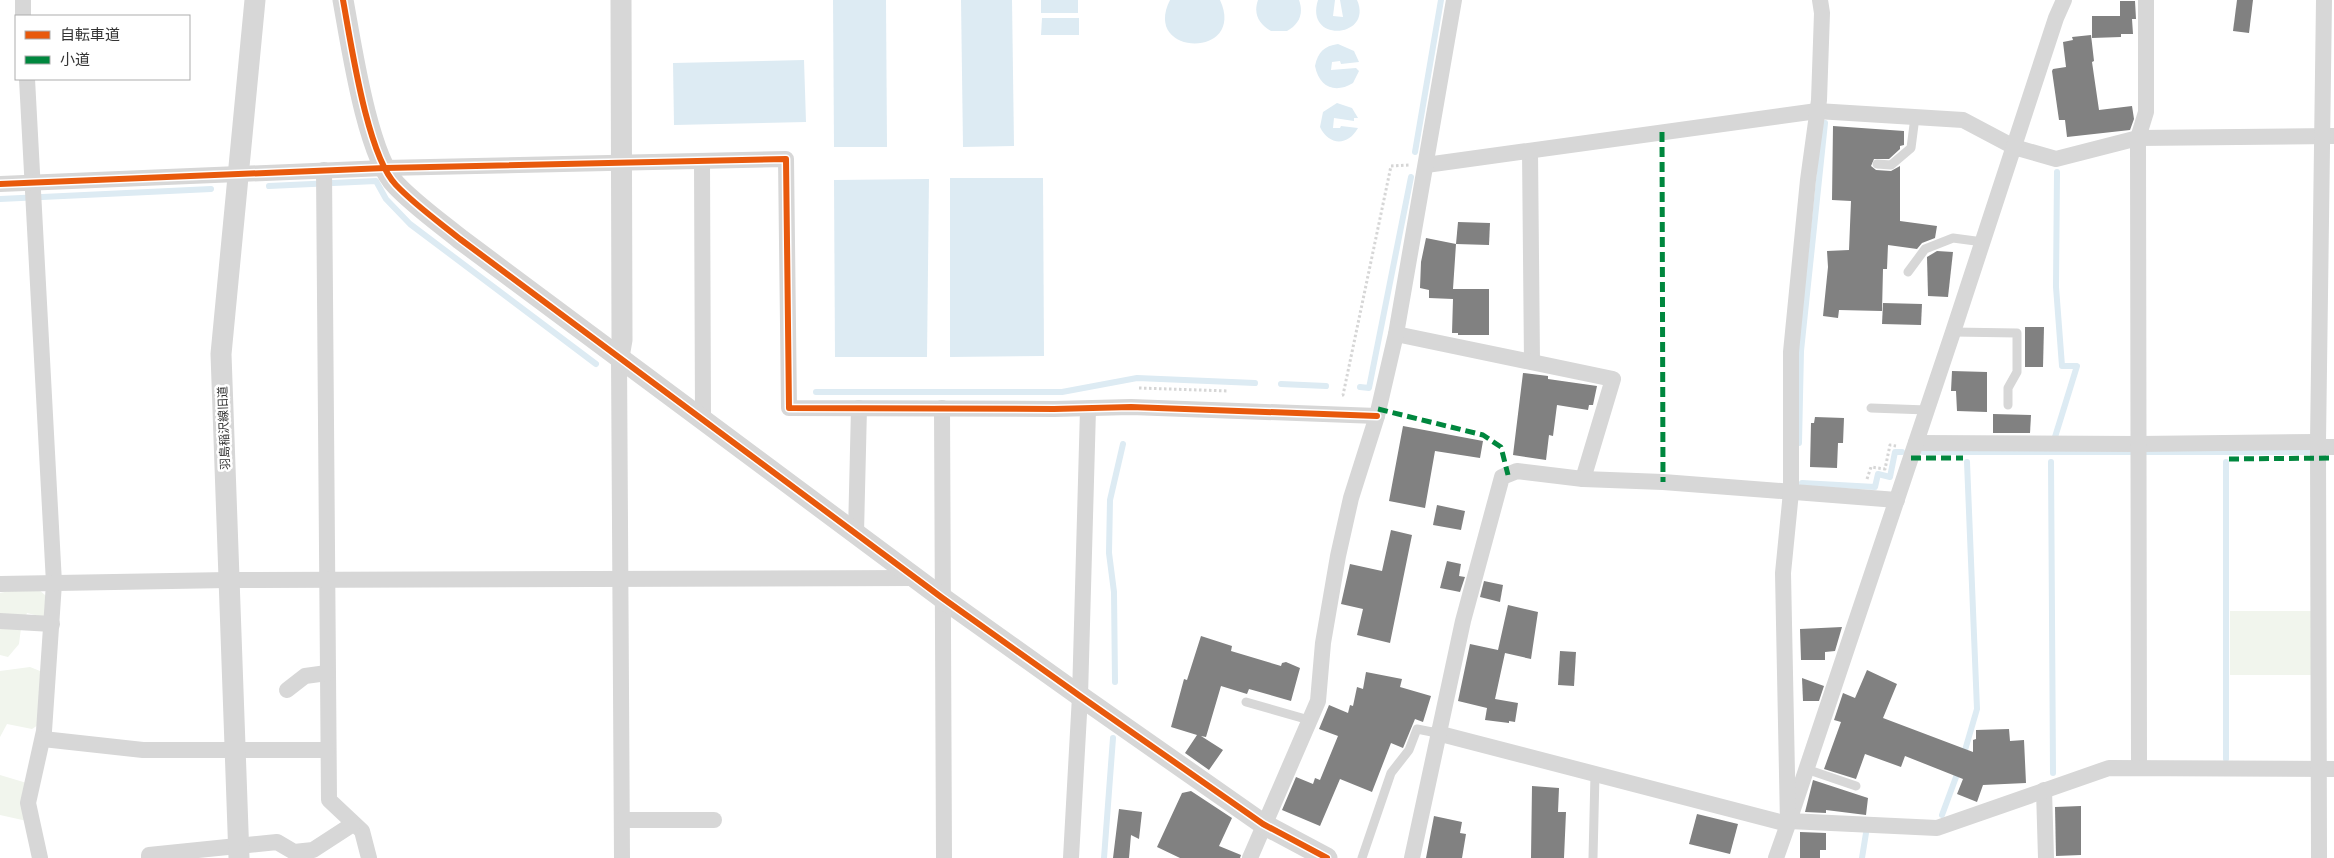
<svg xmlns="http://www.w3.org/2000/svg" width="2334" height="858" font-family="Overpass,'Noto Sans JP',sans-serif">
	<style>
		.green { fill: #f1f5ed }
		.water { fill: #ddebf3 }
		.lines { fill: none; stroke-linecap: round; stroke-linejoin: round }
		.stream { stroke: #ddebf3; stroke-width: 6 }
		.building { fill: #818181 }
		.path { stroke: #d6d6d6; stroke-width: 3; stroke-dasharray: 2.5 2.5; stroke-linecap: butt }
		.service { stroke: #d7d7d7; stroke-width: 9 }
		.minor { stroke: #d7d7d7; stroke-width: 16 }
		.tertiary { stroke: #d7d7d7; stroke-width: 21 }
		.quiet { stroke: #00873e; stroke-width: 5; stroke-dasharray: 10 5; stroke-linecap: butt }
		.cycleway-casing { stroke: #fff; stroke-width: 9 }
		.cycleway { stroke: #e8590c; stroke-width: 6 }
		.labels { text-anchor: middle; stroke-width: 5; stroke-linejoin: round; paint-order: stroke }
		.street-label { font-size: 12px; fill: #333; stroke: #fff }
	</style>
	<rect width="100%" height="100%" fill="#fff"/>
	<!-- green -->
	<g class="green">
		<path d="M39,590L51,600L47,618L27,613L21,628L19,644L8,657L0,655V593L9,591Z"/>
		<rect x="2230" y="611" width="86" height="64"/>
		<path d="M30,667L45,673L44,721L32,729L7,724L0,737V671Z"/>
		<path d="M0,775L30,784L27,821L0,815Z"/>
	</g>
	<!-- water -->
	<g class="water">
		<path d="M833,0H886L887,147H834Z"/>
		<path d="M961,0H1012L1014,146L963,147Z"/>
		<rect x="1041" y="0" width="37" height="13"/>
		<path d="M1170,0H1220C1247,59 1141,57 1170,0Z"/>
		<path d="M1258,0H1299C1304,14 1299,24 1287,31H1271C1259,24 1253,14 1258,0Z"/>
		<path d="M1318,0H1335L1333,16L1343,17L1340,0H1357C1374,38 1304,44 1318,0Z"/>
		<path d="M1042,18H1079V35H1041Z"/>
		<path d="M1338,44L1354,51L1359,62L1341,64L1340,61L1332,62L1331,70L1356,68L1359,71L1353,83C1335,94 1319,87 1315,66C1318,52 1324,46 1338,44Z"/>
		<path d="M804,60L806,122L674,125L673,63Z"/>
		<path d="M1337,103L1352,108L1358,118H1354V121L1334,118L1333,128H1340L1341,126L1358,128C1348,146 1329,146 1320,127L1323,112Z"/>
		<path d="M950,178H1043L1044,356L950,357Z"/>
		<path d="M929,179L927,357H835L834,180Z"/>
	</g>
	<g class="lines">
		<!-- stream -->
		<g class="stream">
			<path d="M1415,152L1441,0"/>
			<path d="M269,186L376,181L386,199L410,224L596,364"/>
			<path d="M0,199L211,189"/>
			<path d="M1281,384L1326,386"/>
			<path d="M1360,387L1369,388L1411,177"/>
			<path d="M816,392H1062L1137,378L1255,383"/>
			<path d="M2055,437L2077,366H2062L2056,287L2057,172"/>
			<path d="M1799,443L1801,351L1825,123"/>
			<path d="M1923,452H2134"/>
			<path d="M2145,452H2313"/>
			<path d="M2051,462L2053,773"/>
			<path d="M1802,483L1875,487L1878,474L1890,477L1895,452H1902"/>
			<path d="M1115,682L1114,592L1109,553L1110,500L1123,444"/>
			<path d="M1963,757L1977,709L1967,462"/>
			<path d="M2226,759V462"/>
			<path d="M1942,815L1959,769"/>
			<path d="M1104,858L1113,738"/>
			<path d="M1862,858L1866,833"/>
		</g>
	</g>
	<!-- building -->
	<g class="building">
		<path d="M2237,0H2253L2249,33L2233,31Z"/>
		<path d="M2120,1H2135L2136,19H2132L2133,34H2121V37L2092,38V16H2120Z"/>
		<path d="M2091,35L2094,61L2092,62L2099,110L2132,106L2134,119L2130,130L2067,137L2065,120H2059L2052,71L2053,69L2066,67L2063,42L2073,40L2072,37Z"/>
		<path d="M1833,126L1904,131V145L1900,146V149L1889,159H1874L1871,166L1876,170L1891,171L1900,166V221L1937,226L1935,238L1922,243L1917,249L1888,245L1887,269H1883L1882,311L1839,310L1838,318L1823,316L1828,267L1827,251L1849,250L1851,201L1832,200Z"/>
		<path d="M1458,222L1490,223L1489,245L1456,244Z"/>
		<path d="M1426,238L1456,244L1453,289H1489V335H1458V333H1452L1453,299L1429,298V290L1420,288L1421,262Z"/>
		<path d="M1937,251L1953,252L1948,297L1928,296L1927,257Z"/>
		<path d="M1883,303L1922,304L1921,325L1882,324Z"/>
		<path d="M2025,327H2044L2043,367H2025Z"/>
		<path d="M1952,371L1987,372V412L1957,411L1956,391H1951Z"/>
		<path d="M1523,373L1548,376V379L1597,386L1593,405H1589L1588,410L1557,405L1553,436L1549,435L1546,460L1513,455Z"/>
		<path d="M1993,414L2031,415L2030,433H1993Z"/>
		<path d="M1815,417L1844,418L1843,443H1838L1837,468L1810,467L1811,423H1814Z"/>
		<path d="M1403,426L1483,441L1480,458L1435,451L1425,508L1389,501Z"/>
		<path d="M1437,505L1465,511L1461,530L1433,525Z"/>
		<path d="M1391,530L1412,535L1390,643L1357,635L1363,609L1341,604L1350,564L1382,571Z"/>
		<path d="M1447,561L1461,564L1459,576L1465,577L1460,592L1440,588Z"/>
		<path d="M1484,581L1503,585L1500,602L1480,597Z"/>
		<path d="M1508,605L1538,612L1531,659L1505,653L1495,699L1518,703L1515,722L1509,721V723L1485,720L1487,708L1458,701L1470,644L1498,650Z"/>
		<path d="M1842,627L1835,651L1825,652V660H1801L1800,629Z"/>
		<path d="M1201,636L1232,646L1231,651L1281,666L1282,663L1286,662L1300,668L1291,701L1249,689L1247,694L1221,686L1206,737L1201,736L1223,750L1209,770L1185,753L1197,735L1171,727L1184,679L1187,680Z"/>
		<path d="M1560,651L1576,652L1574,686L1558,685Z"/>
		<path d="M1867,670L1897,684L1883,718L1973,752V740L1976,739V730L2009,729L2010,741L2024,740L2026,783L1983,785L1977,802L1957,794L1963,779L1905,756L1901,767L1865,754L1856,779L1824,769L1841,722L1834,720L1843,693L1855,698Z"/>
		<path d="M1366,672L1402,679L1400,687L1431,696L1423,722L1415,719L1403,748L1391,743L1372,792L1340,779L1320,826L1282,810L1296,777L1313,784L1315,778L1320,780L1338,736L1319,729L1329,705L1348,713L1350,705L1353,706L1357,687L1363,689Z"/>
		<path d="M1802,678L1824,686L1819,701H1803Z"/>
		<path d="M1813,780L1868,798L1866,815L1826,810V813L1805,812Z"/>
		<path d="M1532,786L1559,788L1558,812H1566L1564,858H1531Z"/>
		<path d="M1191,791L1232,818L1219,846L1241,855L1240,858H1180L1157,847L1182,793Z"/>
		<path d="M2081,806V855L2056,856L2055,807Z"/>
		<path d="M1119,809L1142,812L1139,839L1131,835L1129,858H1113Z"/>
		<path d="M1697,814L1738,824L1730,854L1689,844Z"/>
		<path d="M1434,816L1462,822L1460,833L1466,834L1462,858H1426Z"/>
		<path d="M1800,832L1826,833V850H1820V858H1800Z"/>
	</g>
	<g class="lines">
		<!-- path -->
		<g class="path">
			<path d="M1139,388L1228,391"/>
			<path d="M1342,395H1343L1391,166L1409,165"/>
			<path d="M1867,479L1871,467L1885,469L1890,445L1896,446"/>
		</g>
		<!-- service -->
		<g class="service">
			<path d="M1877,164L1891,165L1911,148L1915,117"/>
			<path d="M1908,272L1925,249L1953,238L1983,242"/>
			<path d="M1953,332L2017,333V372L2008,388V405"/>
			<path d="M1871,408L1927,410"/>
			<path d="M1246,702L1309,720"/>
			<path d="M1806,769L1856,786"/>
			<path d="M1362,858L1391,773L1409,750L1417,729L1437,733"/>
			<path d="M1593,858L1595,774"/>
		</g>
		<!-- minor -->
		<g class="minor">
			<path d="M23,0V16"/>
			<path d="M27,79L54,583L44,731L28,803L40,858"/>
			<path d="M1530,151L1532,362"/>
			<path d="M702,161L703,418"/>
			<path d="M1426,165L1817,111L1963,120L2014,147L2056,159L2138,138L2334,136"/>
			<path d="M324,170L329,800L362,831L369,858"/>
			<path d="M0,184L385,168L786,159L789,408L1054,409L1131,407L1377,416"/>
			<path d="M1396,334L1613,379L1583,479"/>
			<path d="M619,357L622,858"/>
			<path d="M942,408L944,858"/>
			<path d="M1916,443L2139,444L2318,442"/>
			<path d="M2318,447H2334"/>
			<path d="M856,533L859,408"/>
			<path d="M0,584L228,580L916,578"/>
			<path d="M0,621L52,624"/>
			<path d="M287,690L305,676L327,673"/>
			<path d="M1437,733L1788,824L1953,332L2056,18L2064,0"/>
			<path d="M43,739L143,750H327"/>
			<path d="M2139,768L2138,138L2146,112V0"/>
			<path d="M2044,790L2046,858"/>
			<path d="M622,820H714"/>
			<path d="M1789,821L1937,828L2109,768L2334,769"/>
			<path d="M149,858V855L277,842L294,852L313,850L353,824"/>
			<path d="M1071,858L1080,696L1088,409"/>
			<path d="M1250,858L1318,701L1323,643L1338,556L1351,498L1377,416L1396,334L1454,0"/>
			<path d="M1412,858L1463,621L1502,477L1517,471L1583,479L1663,482L1897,500"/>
			<path d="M1776,858L1788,824L1783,573L1791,492V352L1808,180L1819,100L1822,13L1820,0"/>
			<path d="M2319,858L2318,442L2324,0"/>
		</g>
		<!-- tertiary -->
		<g class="tertiary">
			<path d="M343,0C351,43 367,155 396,185C415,205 439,222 460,239L941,597L1080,696L1263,824L1327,858"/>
			<path d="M619,357L622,340L621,0"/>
			<path d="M239,858L221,354L255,0"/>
		</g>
		<!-- quiet -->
		<g class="quiet">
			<path d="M1662,132L1663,482"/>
			<path d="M1378,409L1483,435L1501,447L1508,475"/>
			<path d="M1911,458H1963"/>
			<path d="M2229,459L2334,458"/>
		</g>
		<defs>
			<g id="cycleway">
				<path d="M343,0C351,43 367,155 396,185C415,205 439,222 460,239L941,597L1080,696L1263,824L1327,858"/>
				<path d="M0,184L385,168L786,159L789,408L1054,409L1131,407L1377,416"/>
			</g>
		</defs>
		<!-- cycleway casing -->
		<use href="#cycleway" class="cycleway-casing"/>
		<!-- cycleway -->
		<use href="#cycleway" class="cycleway"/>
	</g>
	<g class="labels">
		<!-- street labels -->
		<g class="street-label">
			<text transform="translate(224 428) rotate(-92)" y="4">羽島稲沢線旧道</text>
		</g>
	</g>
	<!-- legend -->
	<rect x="15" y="15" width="175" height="65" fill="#ffffff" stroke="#adadad"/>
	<rect x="25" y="31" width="25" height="8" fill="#e8590c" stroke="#adadad"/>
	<text x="60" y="40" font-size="15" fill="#333333">自転車道</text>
	<rect x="25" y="56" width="25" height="8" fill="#00873e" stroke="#adadad"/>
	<text x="60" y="65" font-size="15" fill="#333333">小道</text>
</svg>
